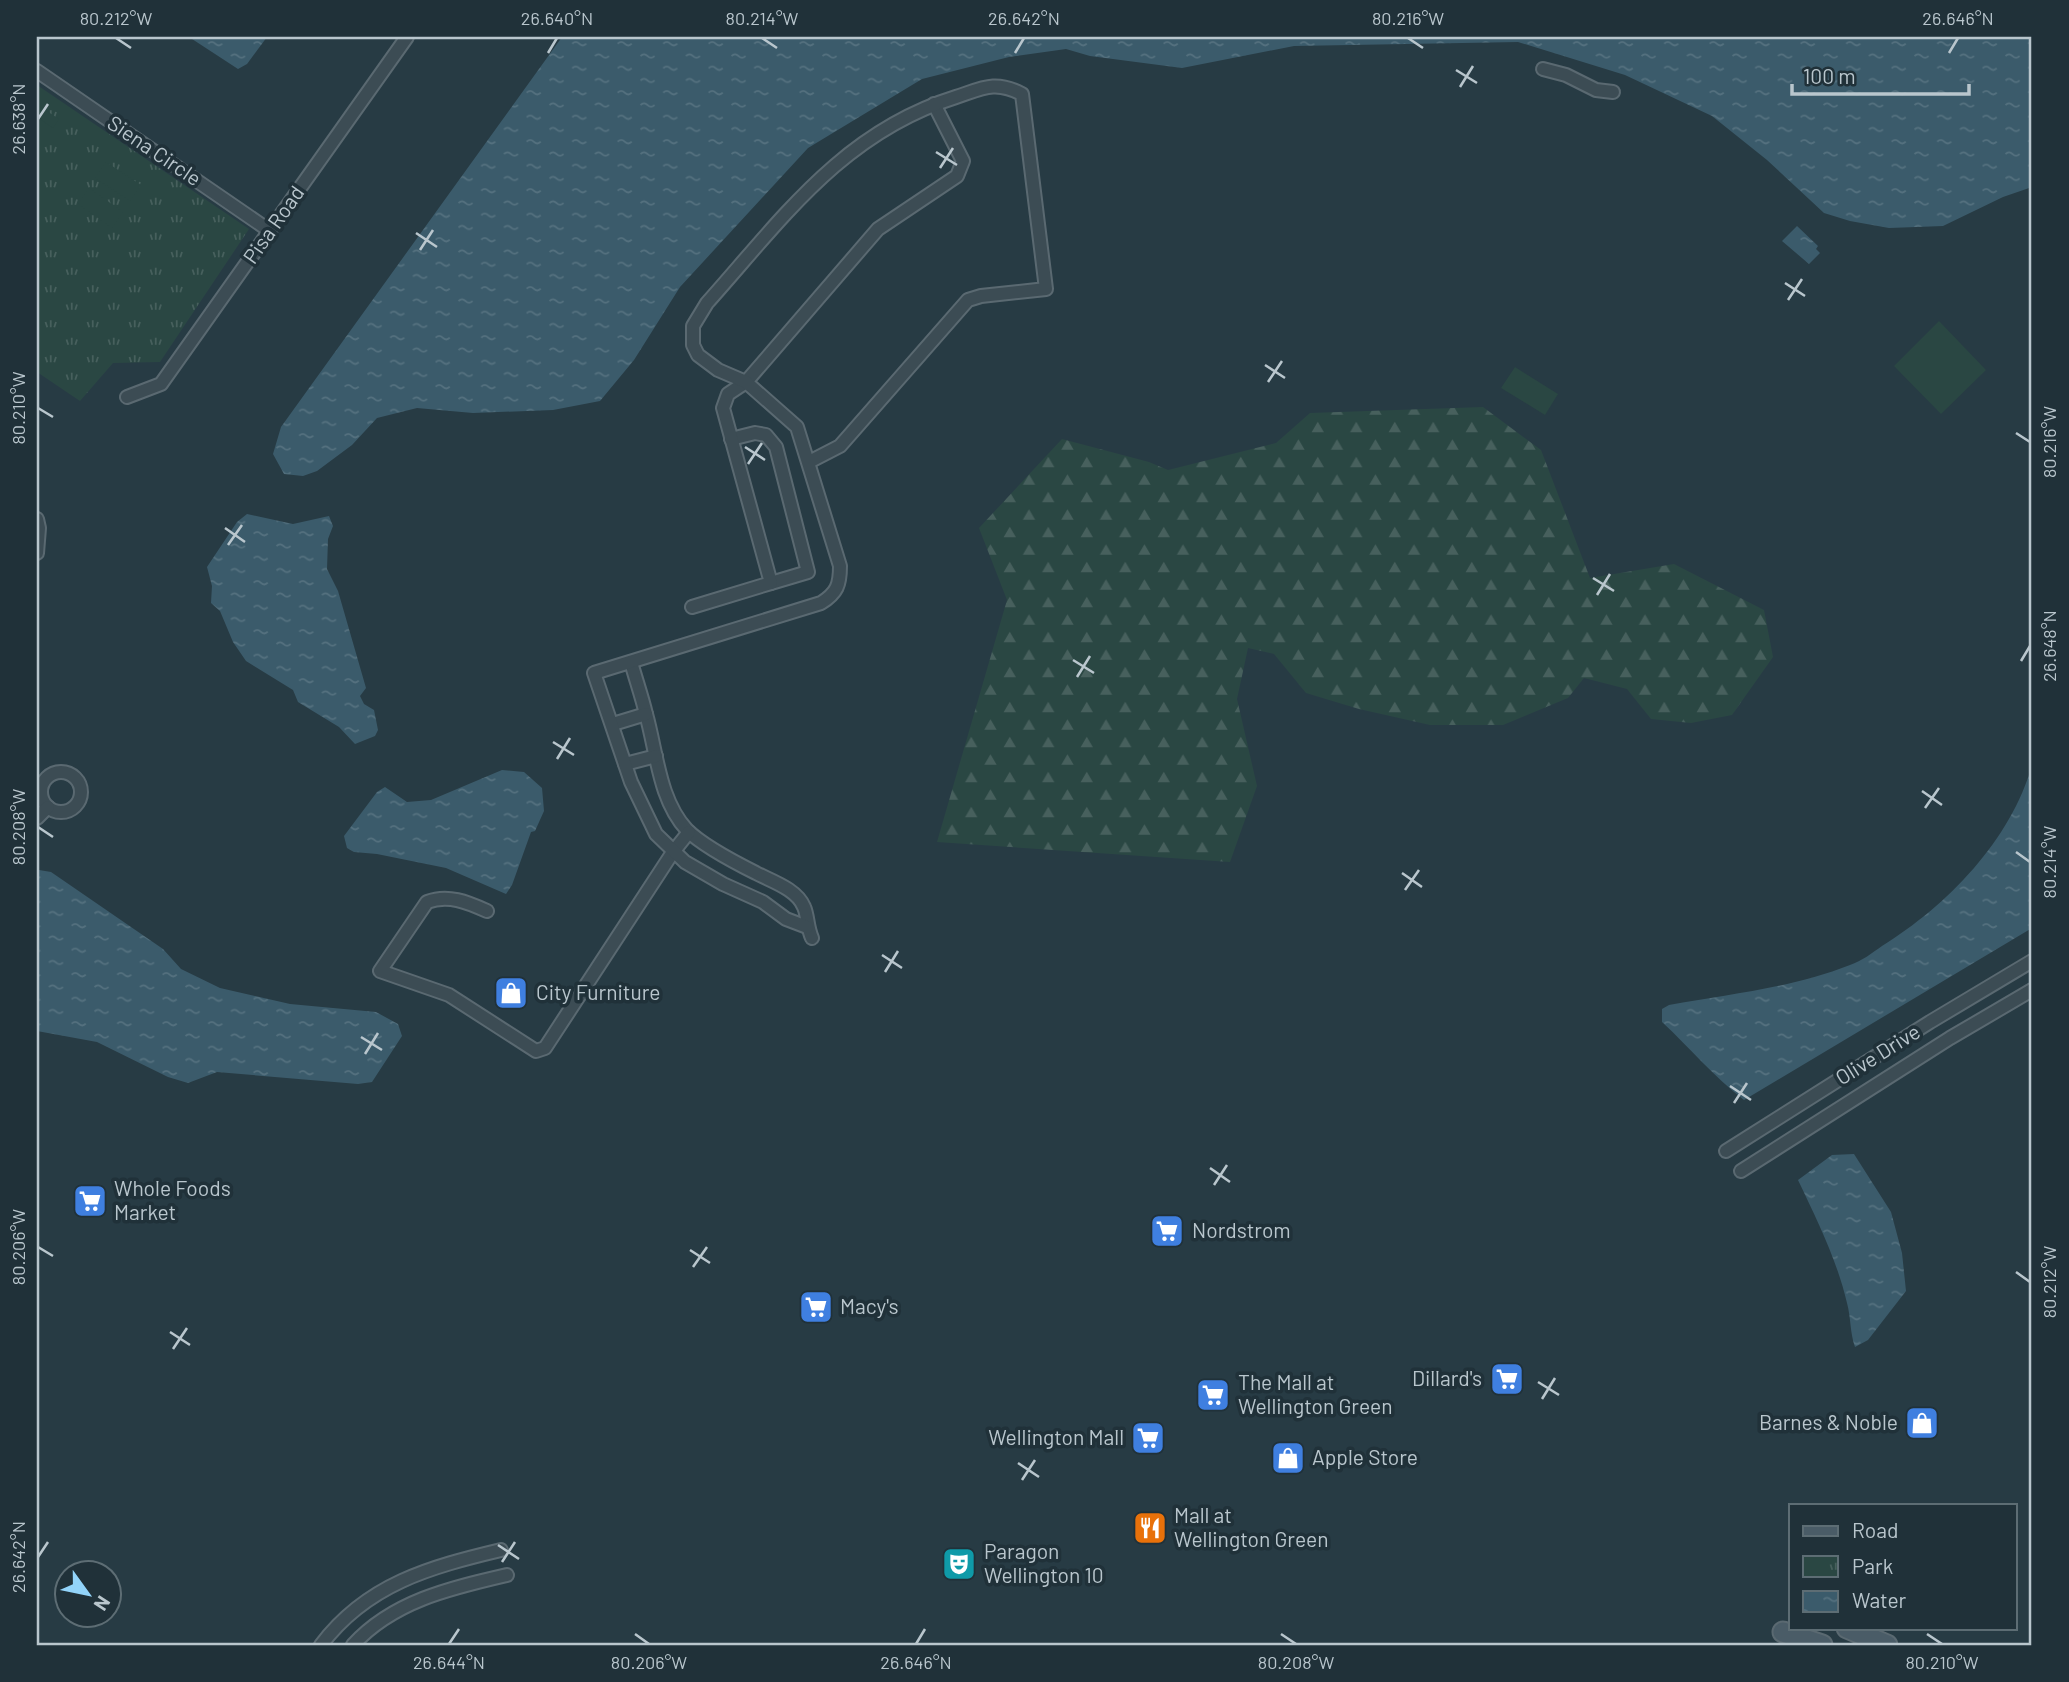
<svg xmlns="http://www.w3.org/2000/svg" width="2069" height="1682" font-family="Barlow,sans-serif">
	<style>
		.forest { fill: url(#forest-firs) }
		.park { fill: url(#park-tufts) }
		.pitch { fill: #2a4743 }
		.water { fill: url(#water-ripples) }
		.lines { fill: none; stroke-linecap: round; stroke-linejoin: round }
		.street-casing { stroke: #5a6971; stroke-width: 16 }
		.secondary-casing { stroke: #5a6971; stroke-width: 23 }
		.street { stroke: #3c4c54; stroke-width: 12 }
		.secondary { stroke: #4a5c67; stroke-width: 19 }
		.ticks { fill: none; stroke: #b9c6cd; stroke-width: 2.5 }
		.labels { text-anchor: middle; stroke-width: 7; stroke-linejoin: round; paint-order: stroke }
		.street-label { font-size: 21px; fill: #b9c6cd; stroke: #203139 }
		.poi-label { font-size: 21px; fill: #b9c6cd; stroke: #203139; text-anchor: start }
		.neatline { fill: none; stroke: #b9c6cd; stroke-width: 2.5 }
		.ticks-label { font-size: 18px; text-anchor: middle; fill: #b9c6cd }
	</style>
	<defs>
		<pattern id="forest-firs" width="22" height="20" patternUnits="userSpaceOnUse" patternTransform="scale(1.75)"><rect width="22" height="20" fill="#2a4743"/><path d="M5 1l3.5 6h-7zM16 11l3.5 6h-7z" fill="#47605d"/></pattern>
		<pattern id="park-tufts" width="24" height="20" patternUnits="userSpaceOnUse" patternTransform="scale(1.75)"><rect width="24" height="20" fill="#2a4743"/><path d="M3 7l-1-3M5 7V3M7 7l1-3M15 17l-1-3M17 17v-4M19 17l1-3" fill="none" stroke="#47605d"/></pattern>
		<pattern id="water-ripples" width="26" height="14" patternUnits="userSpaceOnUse" patternTransform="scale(1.75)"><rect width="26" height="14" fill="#3b5b6b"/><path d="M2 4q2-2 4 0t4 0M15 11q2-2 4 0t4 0" fill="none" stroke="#55717f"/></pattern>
	</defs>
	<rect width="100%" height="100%" fill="#273b44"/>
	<!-- forest -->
	<path class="forest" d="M1483,407L1541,450L1590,578L1674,564L1764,610L1773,657L1732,715L1691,723L1651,719L1627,689L1584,678L1568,698L1503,725H1430L1359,709L1306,693L1274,654L1248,648L1237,699L1257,786L1230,862L937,842L1007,600L979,528L1062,439L1149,462L1168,470L1276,443L1310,413Z"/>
	<!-- park -->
	<path class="park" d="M37,85L249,229L160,362L113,363L80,401L37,372Z"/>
	<!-- pitch -->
	<g class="pitch">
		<path d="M39,106L59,119L53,128L37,117Z"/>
		<path d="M106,162L141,185L130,201L95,178Z"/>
		<path d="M89,188L123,212L112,228L78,204Z"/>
		<path d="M1939,321L1986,370L1941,414L1894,366Z"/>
		<path d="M1515,367L1558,394L1545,415L1501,388Z"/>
	</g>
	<!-- water -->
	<g class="water">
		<path d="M189,37H267L247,64L238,69Z"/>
		<path d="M562,37H2032V187L2003,197L1943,226L1889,228L1850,221L1824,213L1767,160L1712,116L1625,75L1518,42L1294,46L1182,68L1090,56L1066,49L1009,57L922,79L808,148L680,287L634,360L600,401L553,410L473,413L417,408L377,418L352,445L317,471L303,476L284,474L273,454L281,427Z"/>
		<path d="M1797,226L1818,246L1816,249L1820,253L1809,264L1782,241Z"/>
		<path d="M247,514L293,524L329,516L333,526L328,539L327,569L338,591L366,688L360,696L364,704L374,710L378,730L375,736L355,744L339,727L298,702L293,690L246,661L233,642L220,611L211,603L212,586L207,567L237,522Z"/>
		<path d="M2032,765V928L1744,1100C1714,1077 1690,1048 1662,1022V1009L1669,1005C1730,994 1792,988 1850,965C1862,961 1872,953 1882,946C1947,906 2011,840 2032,765Z"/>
		<path d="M502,770L524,772L542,788L544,811L535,831L531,832L512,885L506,894L446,868L377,854L354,852L347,848L344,836L377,792L385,787L407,802L431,800Z"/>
		<path d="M39,870L51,872L163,949L181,969L220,988L290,1004L376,1012L398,1024L402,1036L372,1082L358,1084L217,1072L188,1083L168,1077L97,1042L37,1031V873Z"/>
		<path d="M1854,1154L1891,1212L1902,1253L1906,1291L1868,1340L1855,1347C1850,1333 1851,1318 1847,1303C1837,1260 1817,1220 1798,1180L1832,1155Z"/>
	</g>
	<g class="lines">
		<defs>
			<g id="street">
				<path d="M1543,69L1566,75L1596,90L1613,92"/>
				<path d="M37,71L270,231"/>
				<path d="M127,397L161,384L407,37"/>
				<path d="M731,439L755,433L766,435L776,447L808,572L771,583"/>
				<path d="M37,519L39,528L37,553"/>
				<path d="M692,607L771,583L723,408L728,394L746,382L878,229L957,176L963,161L934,104"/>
				<path d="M631,662C636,680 642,697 646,714C657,753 659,800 687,830C703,846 736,863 756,873C771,881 797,889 804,907C808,916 807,927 812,938"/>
				<path d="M613,724L646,714"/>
				<path d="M625,764L656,756"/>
				<circle cx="61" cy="792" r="20"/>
				<path d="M37,818L48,807"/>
				<path d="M487,911C467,902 448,894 427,902L380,971L449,995L536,1051L545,1048L673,852L689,832"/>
				<path d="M807,927L786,919L763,902L723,884L685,862L656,834L631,782L594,673L821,603C837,593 840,585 840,566L797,427L746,382L718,370L698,355L693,345V326L707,303C782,219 843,132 956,97C983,88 995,80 1022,94L1046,289L981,296L968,300L840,446L809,462"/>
				<path d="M1726,1151L1930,1022L2032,961"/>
				<path d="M1741,1171L1950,1038L2032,990"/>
				<path d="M321,1645C367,1584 430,1567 501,1550"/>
				<path d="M353,1645C393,1601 451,1588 507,1575"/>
			</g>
			<g id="secondary">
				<path d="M1847,1628L1887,1645"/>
				<path d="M1783,1632L1822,1645"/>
			</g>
		</defs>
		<!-- street casing -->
		<use href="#street" class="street-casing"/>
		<!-- secondary casing -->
		<use href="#secondary" class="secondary-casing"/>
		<!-- street -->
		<use href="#street" class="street"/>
		<!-- secondary -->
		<use href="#secondary" class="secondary"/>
	</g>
	<!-- ticks -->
	<path class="ticks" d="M116,38L131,48M762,38L777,48M1408,38L1423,48M548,53L557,38M1015,53L1024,38M1949,53L1958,38M1456,70L1477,83M1460,87L1473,66M38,119L48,104M936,152L957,165M940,168L953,148M416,233L437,247M420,250L433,230M1785,283L1805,296M1788,300L1802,279M1265,365L1285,378M1268,382L1282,361M38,408L53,417M2016,433L2030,442M745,447L765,460M748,464L762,443M225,528L245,542M228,545L242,525M1593,578L1614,591M1597,595L1610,574M1073,660L1094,673M2021,661L2030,646M1077,677L1090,656M553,742L574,755M557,759L570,738M1922,791L1942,805M1925,808L1939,788M38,827L53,837M2016,852L2030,862M1402,873L1422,887M1405,890L1419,870M882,955L902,968M885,972L898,951M361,1037L382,1050M365,1054L378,1033M1730,1086L1751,1100M1734,1103L1747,1083M1210,1168L1230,1182M1214,1185L1227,1165M38,1247L53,1256M690,1250L710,1263M693,1267L707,1247M2016,1272L2030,1282M170,1332L190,1345M173,1349L187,1328M1538,1382L1559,1395M1542,1399L1555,1378M1018,1463L1039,1477M1022,1480L1035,1460M498,1545L519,1559M38,1557L48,1542M502,1562L515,1542M635,1634L649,1644M1281,1634L1296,1644M1927,1634L1942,1644M449,1644L459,1629M916,1644L925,1629"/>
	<!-- icons -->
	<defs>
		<symbol id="shop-square" viewBox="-11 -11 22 22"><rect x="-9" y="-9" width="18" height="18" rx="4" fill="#3f7fe0" stroke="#203139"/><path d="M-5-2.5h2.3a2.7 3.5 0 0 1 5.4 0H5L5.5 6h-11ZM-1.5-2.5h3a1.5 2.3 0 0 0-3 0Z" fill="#fff"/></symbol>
		<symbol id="supermarket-square" viewBox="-11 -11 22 22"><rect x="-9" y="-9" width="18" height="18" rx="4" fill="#3f7fe0" stroke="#203139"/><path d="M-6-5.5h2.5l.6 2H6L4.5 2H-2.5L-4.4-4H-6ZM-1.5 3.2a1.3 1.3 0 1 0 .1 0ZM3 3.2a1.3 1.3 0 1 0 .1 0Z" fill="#fff"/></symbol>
		<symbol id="restaurant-square" viewBox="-11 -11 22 22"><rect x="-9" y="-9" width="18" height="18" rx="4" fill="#e8710a" stroke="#203139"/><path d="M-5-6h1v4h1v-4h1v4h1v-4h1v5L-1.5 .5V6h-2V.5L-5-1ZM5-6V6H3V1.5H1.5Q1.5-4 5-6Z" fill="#fff"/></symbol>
		<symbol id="theatre-square" viewBox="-11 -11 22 22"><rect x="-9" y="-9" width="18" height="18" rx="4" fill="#0f9aa8" stroke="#203139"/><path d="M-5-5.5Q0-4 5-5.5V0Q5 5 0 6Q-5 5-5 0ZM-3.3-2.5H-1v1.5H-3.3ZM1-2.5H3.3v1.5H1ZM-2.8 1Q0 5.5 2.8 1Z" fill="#fff"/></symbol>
	</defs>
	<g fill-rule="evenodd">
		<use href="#shop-square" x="492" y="974" width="38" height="38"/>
		<use href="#supermarket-square" x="71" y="1182" width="38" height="38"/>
		<use href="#supermarket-square" x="1148" y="1212" width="38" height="38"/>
		<use href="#supermarket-square" x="797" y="1288" width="38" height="38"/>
		<use href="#supermarket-square" x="1488" y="1360" width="38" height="38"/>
		<use href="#supermarket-square" x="1194" y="1376" width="38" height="38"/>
		<use href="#shop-square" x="1903" y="1404" width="38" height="38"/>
		<use href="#supermarket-square" x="1129" y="1419" width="38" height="38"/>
		<use href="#shop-square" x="1269" y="1439" width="38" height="38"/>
		<use href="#restaurant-square" x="1131" y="1509" width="38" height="38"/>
		<use href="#theatre-square" x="940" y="1545" width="38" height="38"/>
	</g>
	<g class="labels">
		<!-- street labels -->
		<g class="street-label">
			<text transform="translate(154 151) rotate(34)" y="7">Siena Circle</text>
			<text transform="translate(274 225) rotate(-55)" y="7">Pisa Road</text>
			<text transform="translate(1878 1055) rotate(-32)" y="7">Olive Drive</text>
		</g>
		<!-- poi labels -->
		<g class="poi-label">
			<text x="536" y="1000">City Furniture</text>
			<text x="114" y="1196">Whole Foods<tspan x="114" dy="24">Market</tspan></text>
			<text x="1192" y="1238">Nordstrom</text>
			<text x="840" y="1314">Macy's</text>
			<text x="1482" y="1386" text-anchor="end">Dillard's</text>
			<text x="1238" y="1390">The Mall at<tspan x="1238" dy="24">Wellington Green</tspan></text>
			<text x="1898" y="1430" text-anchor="end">Barnes &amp; Noble</text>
			<text x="1124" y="1445" text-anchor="end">Wellington Mall</text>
			<text x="1312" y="1465">Apple Store</text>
			<text x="1174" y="1523">Mall at<tspan x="1174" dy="24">Wellington Green</tspan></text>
			<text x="984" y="1559">Paragon<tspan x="984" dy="24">Wellington 10</tspan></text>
		</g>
	</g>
	<!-- border -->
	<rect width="2069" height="1682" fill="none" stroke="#203139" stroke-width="77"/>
	<!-- legend -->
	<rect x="1789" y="1504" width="228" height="126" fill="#203139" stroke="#5d6d74" stroke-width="2"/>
	<rect x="1803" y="1526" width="35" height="10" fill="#4a5c67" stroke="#5d6d74" stroke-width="2"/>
	<text x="1852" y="1538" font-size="21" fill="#b9c6cd">Road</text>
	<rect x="1803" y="1556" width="35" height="21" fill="url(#park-tufts)" stroke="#5d6d74" stroke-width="2"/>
	<text x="1852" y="1574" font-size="21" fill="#b9c6cd">Park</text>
	<rect x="1803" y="1591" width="35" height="21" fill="url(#water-ripples)" stroke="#5d6d74" stroke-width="2"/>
	<text x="1852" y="1608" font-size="21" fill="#b9c6cd">Water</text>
	<!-- north arrow -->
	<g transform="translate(88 1594) rotate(123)"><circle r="33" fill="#203139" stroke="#5d6d74" stroke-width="2"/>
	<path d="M0-5L12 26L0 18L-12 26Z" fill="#92d4fa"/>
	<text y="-10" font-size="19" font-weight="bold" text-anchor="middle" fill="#b9c6cd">N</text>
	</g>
	<!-- scale -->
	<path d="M1792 84v10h177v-10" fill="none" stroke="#b9c6cd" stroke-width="3.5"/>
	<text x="1803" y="84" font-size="21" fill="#b9c6cd" stroke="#203139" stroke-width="5" paint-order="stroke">100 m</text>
	<rect x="38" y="38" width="1992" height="1606" class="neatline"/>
	<g class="ticks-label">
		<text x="116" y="25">80.212°W</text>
		<text x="557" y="25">26.640°N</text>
		<text x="762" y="25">80.214°W</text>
		<text x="1024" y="25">26.642°N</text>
		<text x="1408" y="25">80.216°W</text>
		<text x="1958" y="25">26.646°N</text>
		<text transform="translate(19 119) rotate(-90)" y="6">26.638°N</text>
		<text transform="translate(19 408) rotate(-90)" y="6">80.210°W</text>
		<text transform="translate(2050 442) rotate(-90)" y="6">80.216°W</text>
		<text transform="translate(2050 646) rotate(-90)" y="6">26.648°N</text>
		<text transform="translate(19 827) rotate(-90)" y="6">80.208°W</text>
		<text transform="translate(2050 862) rotate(-90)" y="6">80.214°W</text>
		<text transform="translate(19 1247) rotate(-90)" y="6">80.206°W</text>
		<text transform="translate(2050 1282) rotate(-90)" y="6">80.212°W</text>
		<text transform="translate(19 1557) rotate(-90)" y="6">26.642°N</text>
		<text x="449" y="1669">26.644°N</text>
		<text x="649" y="1669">80.206°W</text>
		<text x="916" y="1669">26.646°N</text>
		<text x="1296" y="1669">80.208°W</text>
		<text x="1942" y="1669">80.210°W</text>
	</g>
</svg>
